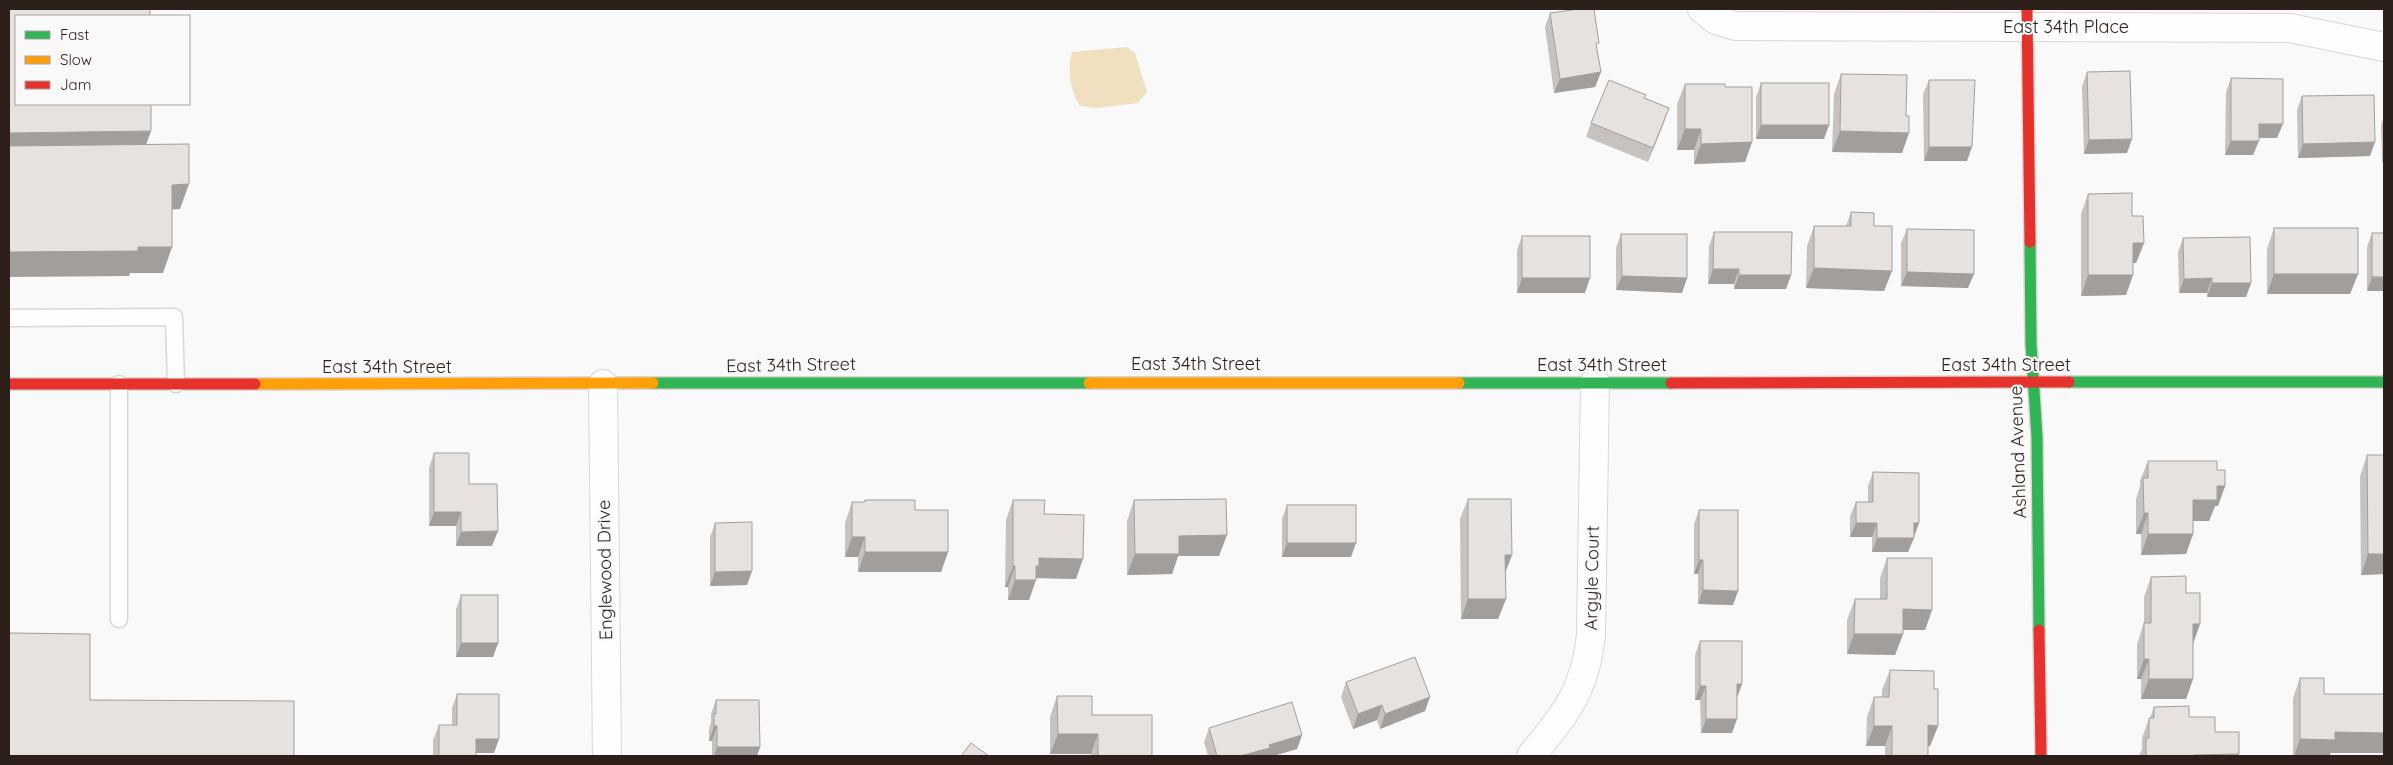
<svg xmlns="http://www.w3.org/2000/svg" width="2393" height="765" font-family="Quicksand,sans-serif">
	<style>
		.green { fill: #f1e0c0 }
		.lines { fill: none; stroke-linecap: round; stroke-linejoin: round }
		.lane-casing { stroke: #dcd5d2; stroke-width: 19 }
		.street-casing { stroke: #dcd5d2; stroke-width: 30 }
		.fast-casing { stroke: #dcd5d2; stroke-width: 14 }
		.slow-casing { stroke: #dcd5d2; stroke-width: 14 }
		.jam-casing { stroke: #dcd5d2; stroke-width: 14 }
		.lane { stroke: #fefefe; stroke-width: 16 }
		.street { stroke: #fefefe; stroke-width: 28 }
		.fast { stroke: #30b455; stroke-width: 11 }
		.slow { stroke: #ff9f0a; stroke-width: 11 }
		.jam { stroke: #e5322d; stroke-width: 11 }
		.wall { fill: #c7c2be }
		.shaded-wall { fill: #a29e9b }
		.building { fill: #e7e2dd; stroke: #a29e9b }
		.labels { text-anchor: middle; stroke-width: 4; stroke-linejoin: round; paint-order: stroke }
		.street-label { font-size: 18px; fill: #2d1f1a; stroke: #f9f9f9 }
	</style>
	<rect width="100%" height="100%" fill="#f9f9f9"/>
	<!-- green -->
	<path class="green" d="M1127,47L1135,53L1147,92L1138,103L1096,108L1080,106C1070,91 1067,70 1072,52Z"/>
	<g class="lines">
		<defs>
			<g id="lane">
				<path d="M9,318L174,317L176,384"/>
				<path d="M119,619V384"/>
			</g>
			<g id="street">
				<path d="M1702,9L1716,20L1735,26L2290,28L2384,47"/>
				<path d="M603,384L607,756"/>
				<path d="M1531,756C1565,714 1585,692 1591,635L1595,382"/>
			</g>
			<g id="fast">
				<path d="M2030,242L2031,344L2037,437L2039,630"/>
				<path d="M2069,382H2384"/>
				<path d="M653,383H1089"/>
				<path d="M1459,383H1671"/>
			</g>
			<g id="slow">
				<path d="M1089,383H1459"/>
				<path d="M255,384L653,383"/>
			</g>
			<g id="jam">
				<path d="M2027,9L2030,242"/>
				<path d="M1671,383L2069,382"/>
				<path d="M9,384H255"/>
				<path d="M2039,630L2041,756"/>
			</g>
		</defs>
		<!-- lane casing -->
		<use href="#lane" class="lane-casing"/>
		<!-- street casing -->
		<use href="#street" class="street-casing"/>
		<!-- fast casing -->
		<use href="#fast" class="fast-casing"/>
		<!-- slow casing -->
		<use href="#slow" class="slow-casing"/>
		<!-- jam casing -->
		<use href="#jam" class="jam-casing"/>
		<!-- lane -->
		<use href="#lane" class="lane"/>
		<!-- street -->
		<use href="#street" class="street"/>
		<!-- fast -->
		<use href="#fast" class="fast"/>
		<!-- slow -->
		<use href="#slow" class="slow"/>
		<!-- jam -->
		<use href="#jam" class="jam"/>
	</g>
	<!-- wall -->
	<g class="wall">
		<path d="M1550,13L1597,50L1601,72L1595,87L1554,93L1545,27Z"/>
		<path d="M2087,72L2127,153L2084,154L2082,86Z"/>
		<path d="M1841,74L1906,116L1902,153L1832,152L1834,94Z"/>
		<path d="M2231,78L2277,138H2259L2253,155H2225L2226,92Z"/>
		<path d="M1929,80L1967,161H1924L1923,94Z"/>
		<path d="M1761,83L1824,139H1756V97Z"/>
		<path d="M1685,84L1725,87L1752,142L1745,162L1694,164V150H1677V104Z"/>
		<path d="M2302,96L2370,156L2298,158L2297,110Z"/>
		<path d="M1645,98L1669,108L1648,162L1586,137L1591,123Z"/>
		<path d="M2384,117V163H2382L2381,125Z"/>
		<path d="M2088,194L2132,216L2144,243L2136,263H2133L2126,295L2081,296V214Z"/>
		<path d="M1851,212L1874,226L1884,291L1806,288L1807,246L1814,226H1846Z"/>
		<path d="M2274,228L2358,274L2350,294H2267V249Z"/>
		<path d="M1907,229L1968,288L1901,286V243Z"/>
		<path d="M1714,232L1791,275L1786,289H1734V284H1708L1709,246Z"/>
		<path d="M2372,233L2384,291H2367V247Z"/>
		<path d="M1621,234L1687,278L1682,293L1616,290V248Z"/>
		<path d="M1522,236L1585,293H1517V250Z"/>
		<path d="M2183,238L2251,283L2246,297H2207V293H2179L2178,252Z"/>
		<path d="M434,453L469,484L492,546H456V526H429V468Z"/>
		<path d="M2367,455H2384V574L2361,575L2360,476Z"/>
		<path d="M2148,461L2217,470L2225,486L2218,506H2215L2209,521H2193V534L2186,554L2141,555V534H2136V499L2140,486V481Z"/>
		<path d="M1873,472L1914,537L1908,552H1872V537H1850V516L1856,502H1868V486Z"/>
		<path d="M1468,499L1506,572V599L1498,619H1461L1460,519Z"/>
		<path d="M865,500L915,510L948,552L941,572H858V557H845V523L852,502H864Z"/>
		<path d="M1013,500L1044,514L1076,579L1036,578L1029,600H1008V587H1005L1006,520Z"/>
		<path d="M1134,500L1219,556H1178L1172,574L1127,575V521Z"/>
		<path d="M1287,505L1351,557H1282V519Z"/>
		<path d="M1699,510L1738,591L1733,605L1698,604V574H1694V524Z"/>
		<path d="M715,523L752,571L747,585L710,586V537Z"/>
		<path d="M1887,558L1932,610L1925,630H1903V634L1895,655L1847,654V620L1855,599H1880V578Z"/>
		<path d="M2151,577L2186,593L2200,624L2193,642V679L2186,699H2141V679H2137V644L2144,623V597Z"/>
		<path d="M461,595L498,643L493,657H456V609Z"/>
		<path d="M1700,641L1737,698L1732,733H1701L1700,700H1695V655Z"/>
		<path d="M1890,670L1934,689L1938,726L1930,746H1928V756H1885V746H1866L1867,717L1874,697H1882V690Z"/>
		<path d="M2300,678L2324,694L2331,753L2329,756H2293V698Z"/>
		<path d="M1346,682L1425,711L1380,729L1377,720L1353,729L1341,697Z"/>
		<path d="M457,694L494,753H476V756H433V740L439,725H452V708Z"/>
		<path d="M1057,696L1092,715L1152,756H1091V754H1050V717Z"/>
		<path d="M716,700L760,747L757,756H712V741H709V729L711,722V714Z"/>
		<path d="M2154,707L2189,717L2215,732L2239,754V756H2139L2142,749V738L2149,718H2150Z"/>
		<path d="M1209,728L1302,735L1297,749L1273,756H1208L1204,742Z"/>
	</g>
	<!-- shaded-wall -->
	<g class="shaded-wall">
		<path d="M1601,72L1595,87L1554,93L1560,79Z"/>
		<path d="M1669,108L1664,122L1648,162L1653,148Z"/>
		<path d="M2259,124H2283L2277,138H2253Z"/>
		<path d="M1761,125H1829L1824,139H1756Z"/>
		<path d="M1685,129H1701L1694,150H1677Z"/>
		<path d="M151,131L142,156L9,158V133Z"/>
		<path d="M1840,131L1909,133L1902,153L1832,152Z"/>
		<path d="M2132,139L2127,153L2084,154L2089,140Z"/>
		<path d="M2231,141H2259L2253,155H2225Z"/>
		<path d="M1752,142L1745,162L1694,164L1701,144Z"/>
		<path d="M2375,142L2370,156L2298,158L2303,144Z"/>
		<path d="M1929,147H1972L1967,161H1924Z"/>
		<path d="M189,184L180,209L162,210L172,185Z"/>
		<path d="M2133,243H2144L2136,263H2126Z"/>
		<path d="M138,247H172L163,273H130L129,276L9,277V252Z"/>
		<path d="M1814,268L1892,271L1884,291L1806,288Z"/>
		<path d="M1713,269H1739L1734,284H1708Z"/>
		<path d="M1907,272L1974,274L1968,288L1901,286Z"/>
		<path d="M2274,274H2358L2350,294H2267Z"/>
		<path d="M1739,275H1791L1786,289H1734Z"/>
		<path d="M2088,275H2133L2126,295L2081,296Z"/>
		<path d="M1622,276L1687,278L1682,293L1616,290Z"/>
		<path d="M2372,277H2384V291H2367Z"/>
		<path d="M1522,278H1590L1585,293H1517Z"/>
		<path d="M2212,278L2207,293H2179L2184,279Z"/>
		<path d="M2212,283H2251L2246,297H2207Z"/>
		<path d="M2217,486H2225L2218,506H2215L2209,521H2186L2193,500Z"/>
		<path d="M434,512H461L456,526H429Z"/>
		<path d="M2144,513H2148L2141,534H2136Z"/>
		<path d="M1856,523H1877L1872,537H1850Z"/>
		<path d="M1914,523H1919L1914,537Z"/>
		<path d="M498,531L492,546H456L461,532Z"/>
		<path d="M2148,534H2193L2186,554L2141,555Z"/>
		<path d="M1227,535L1219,556H1178L1172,574L1127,575L1135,554L1179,536Z"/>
		<path d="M852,537H865L858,557H845Z"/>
		<path d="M1877,538H1914L1908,552H1872Z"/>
		<path d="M1287,543H1356L1351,557H1282Z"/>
		<path d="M865,552H948L941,572H858Z"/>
		<path d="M2368,554H2384V574L2361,575Z"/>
		<path d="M1505,555H1512L1504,576Z"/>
		<path d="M1039,558L1083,559L1076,579L1035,578L1036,580L1029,600H1008L1015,580Z"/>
		<path d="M1699,560H1703L1698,574H1694Z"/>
		<path d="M1013,566H1015L1008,587H1005Z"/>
		<path d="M752,571L747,585L710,586L715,572Z"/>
		<path d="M1703,590L1738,591L1733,605L1698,604Z"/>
		<path d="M1468,599H1506L1498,619H1461Z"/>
		<path d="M1903,609L1932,610L1925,630H1895Z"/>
		<path d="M2193,624H2200L2193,644Z"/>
		<path d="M1854,634H1903L1895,655L1847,654Z"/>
		<path d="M461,643H498L493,657H456Z"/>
		<path d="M2144,659H2149L2141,679H2137Z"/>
		<path d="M2149,679H2193L2186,699H2141Z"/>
		<path d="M1737,684H1742L1737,698H1732Z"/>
		<path d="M1700,686H1706L1700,700H1695Z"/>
		<path d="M1430,697L1425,711L1380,729L1385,714Z"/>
		<path d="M1382,705L1377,720L1353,729L1358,714Z"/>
		<path d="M1706,719H1737L1732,733H1701Z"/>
		<path d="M1928,725L1938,726L1930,746L1921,745Z"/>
		<path d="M714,726H717L712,741H709Z"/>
		<path d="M1874,726H1892L1885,746H1866Z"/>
		<path d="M2335,732L2384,733V753H2331L2329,756H2294L2300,739Z"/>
		<path d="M1058,734H1098L1091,754H1050Z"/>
		<path d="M1302,735L1297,749L1273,756H1240L1269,745Z"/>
		<path d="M476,739H499L494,753H471Z"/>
		<path d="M717,747H760L757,756H714Z"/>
		<path d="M2239,754V756H2193L2194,755Z"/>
	</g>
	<!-- building -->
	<g class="building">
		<path d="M9,9H150V16H16V104H151V131L9,133Z"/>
		<path d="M1579,9H1594L1599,43L1596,44L1601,72L1560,79L1550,13Z"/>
		<path d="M2130,71L2132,139L2089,140L2087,72Z"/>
		<path d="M1841,74L1907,75L1906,116H1909V133L1840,131Z"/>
		<path d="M2231,78L2283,79V124H2259V141H2231Z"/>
		<path d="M1609,80L1646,95L1644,98L1669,108L1653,148L1591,123Z"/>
		<path d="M1929,80H1975L1972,147H1929Z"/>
		<rect x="1761" y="83" width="68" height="42"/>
		<path d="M1685,84H1725V87H1752V142L1701,144V129H1685Z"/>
		<path d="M2374,95L2375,142L2303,144L2302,96Z"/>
		<path d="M189,144V184L172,185V247H138V251L9,252V146Z"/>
		<path d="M2132,193V216H2143L2144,243H2133V275H2088V194Z"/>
		<path d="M1851,212L1874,213V226H1892V271L1814,268V226H1851Z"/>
		<rect x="2274" y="228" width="84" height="46"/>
		<path d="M1907,229L1974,230V274L1907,272Z"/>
		<path d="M1714,232H1792L1791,275H1739V269H1713Z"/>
		<rect x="2372" y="233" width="12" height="44"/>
		<path d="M1621,234H1687V278L1622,276Z"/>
		<rect x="1522" y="236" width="68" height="42"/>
		<path d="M2250,237L2251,283H2212V278L2184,279L2183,238Z"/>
		<path d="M434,453H469V484H497L498,531L461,532V512H434Z"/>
		<path d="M2367,455H2384V554H2368Z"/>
		<path d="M2148,461H2217V470H2225V486H2217V500H2193V534H2148V513H2144L2143,478H2148Z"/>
		<path d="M1873,472L1919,473V523H1914V538H1877V523H1856V502H1873Z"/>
		<path d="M1226,499L1227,535L1179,536V554H1135L1134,500Z"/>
		<path d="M1468,499H1511L1512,555H1505L1506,599H1468Z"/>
		<path d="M865,500H915V510H948V552H865V537H852V502H865Z"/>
		<path d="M1013,500H1045L1044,514L1084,515L1083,559L1039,558V566H1036V580H1015V566H1013Z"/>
		<rect x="1287" y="505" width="69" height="38"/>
		<path d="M1699,510H1738V591L1703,590V560H1699Z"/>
		<path d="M752,522V571L715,572V523Z"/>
		<path d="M1887,558H1932V610L1903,609V634H1854L1855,599H1887Z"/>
		<path d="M2186,576V593H2200V624H2193V679H2149V659H2144V623H2151V577Z"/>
		<rect x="461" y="595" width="37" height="48"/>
		<path d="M9,633L90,634V700L294,701V756H9Z"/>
		<path d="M1700,641H1742V684H1737V719H1706V686H1700Z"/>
		<path d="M1415,657L1430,697L1385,714L1382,705L1358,714L1346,682Z"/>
		<path d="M1890,670L1934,671V689H1938V726L1928,725V756H1892V726H1874V697H1889Z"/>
		<path d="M2300,678H2324V694H2384V733L2335,732V740L2300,739Z"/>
		<path d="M457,694H499V739H476V756H439V725H457Z"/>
		<path d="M1057,696H1092V715H1152V756H1098V734H1058Z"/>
		<path d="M716,700H759L760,747H717V726H714V714H716Z"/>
		<path d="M1292,702L1302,735L1269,745L1270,748L1240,756H1217L1209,728Z"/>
		<path d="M2189,706V717H2215V732H2239V754L2194,755V756H2146V738H2149V718H2154V707Z"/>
		<path d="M971,743L989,756H961Z"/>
	</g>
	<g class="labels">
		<!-- street labels -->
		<g class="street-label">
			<text x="2066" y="33">East 34th Place</text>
			<text x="1196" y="370">East 34th Street</text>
			<text transform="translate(791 365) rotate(-1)" y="6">East 34th Street</text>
			<text x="1602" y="371">East 34th Street</text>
			<text x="2006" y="371">East 34th Street</text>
			<text x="387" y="373">East 34th Street</text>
			<text transform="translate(2018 452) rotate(-92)" y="6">Ashland Avenue</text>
			<text transform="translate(605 570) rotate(-91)" y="6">Englewood Drive</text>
			<text transform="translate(1592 578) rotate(-89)" y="6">Argyle Court</text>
		</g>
	</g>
	<!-- border -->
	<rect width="2393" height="765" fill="none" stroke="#2d1f1a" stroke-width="20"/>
	<!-- legend -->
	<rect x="15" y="15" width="175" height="90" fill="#f9f9f9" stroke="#a7a2a0"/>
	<rect x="25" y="31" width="25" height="8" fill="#30b455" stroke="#a7a2a0"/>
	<text x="60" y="40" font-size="15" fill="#2d1f1a">Fast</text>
	<rect x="25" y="56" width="25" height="8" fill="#ff9f0a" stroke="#a7a2a0"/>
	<text x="60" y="65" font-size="15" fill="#2d1f1a">Slow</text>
	<rect x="25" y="81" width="25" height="8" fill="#e5322d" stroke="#a7a2a0"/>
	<text x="60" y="90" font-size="15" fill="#2d1f1a">Jam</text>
</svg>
